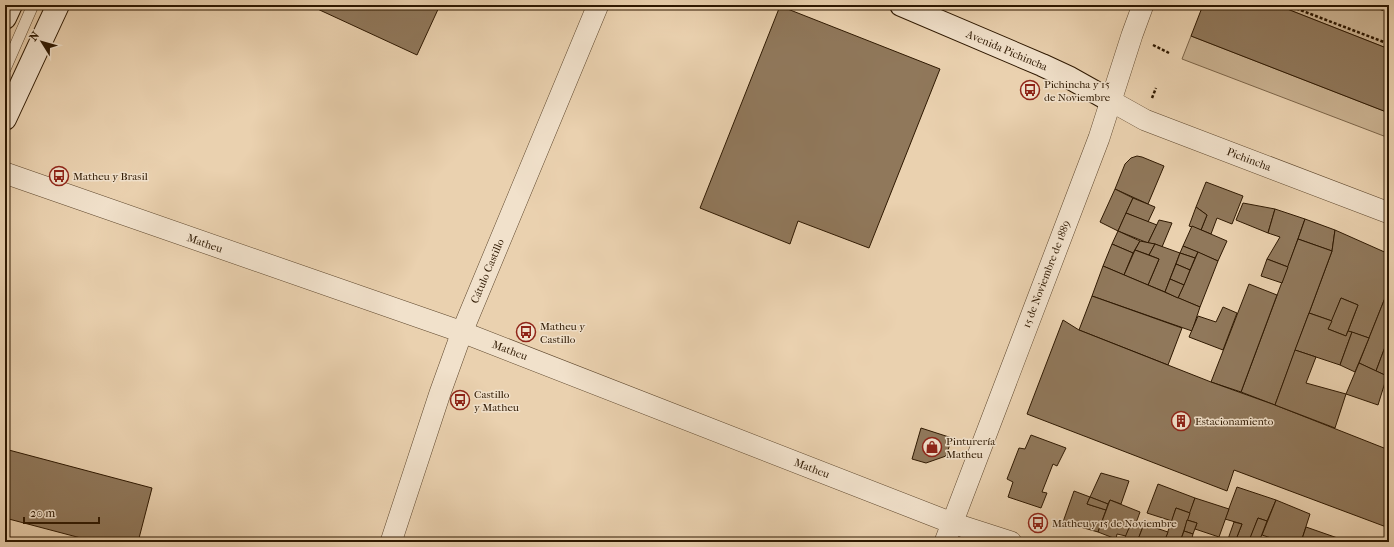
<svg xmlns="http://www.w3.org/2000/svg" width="1394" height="547" font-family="'IM FELL French Canon',serif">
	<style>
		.green { fill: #cab291; stroke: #7c6549 }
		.building { fill: #90785b; stroke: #2e1801 }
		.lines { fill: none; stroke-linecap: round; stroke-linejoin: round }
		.lane-casing { stroke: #5d462c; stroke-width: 12 }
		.street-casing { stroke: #5d462c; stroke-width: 22 }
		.secondary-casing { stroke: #2e1801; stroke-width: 24 }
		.path { stroke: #2e1801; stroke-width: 2.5; stroke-dasharray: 3 2; stroke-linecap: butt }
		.lane { stroke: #f1e1cb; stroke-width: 11 }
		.street { stroke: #f1e1cb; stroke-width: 21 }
		.secondary { stroke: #f1e1cb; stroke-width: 22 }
		.labels { text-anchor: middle; stroke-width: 3; stroke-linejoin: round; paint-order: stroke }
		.street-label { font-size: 11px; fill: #2e1801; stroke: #f1e1cb }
		.poi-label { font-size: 11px; fill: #2e1801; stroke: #f1e1cb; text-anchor: start }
	</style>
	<rect width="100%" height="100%" fill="#ead1af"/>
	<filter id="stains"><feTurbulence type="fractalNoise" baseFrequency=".005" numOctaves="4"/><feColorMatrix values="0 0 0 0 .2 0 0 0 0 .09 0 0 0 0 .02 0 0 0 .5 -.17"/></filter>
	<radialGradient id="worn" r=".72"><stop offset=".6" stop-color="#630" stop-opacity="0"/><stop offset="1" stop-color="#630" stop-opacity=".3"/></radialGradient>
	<!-- green -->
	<g class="green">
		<path d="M1277,5H1389V49Z"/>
		<path d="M1191,36L1389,113V138L1182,59Z"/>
	</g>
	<!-- building -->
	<g class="building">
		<path d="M312,5H440L417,55L311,6Z"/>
		<path d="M1203,5H1277L1389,49V113L1191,36Z"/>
		<path d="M780,6L940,69L869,248L798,221L790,244L700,208Z"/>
		<path d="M1137,156L1142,157L1164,166L1148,204L1115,189L1125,164L1131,158Z"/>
		<path d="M1206,182L1243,196L1232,224L1217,218L1211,234L1201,230L1207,215L1196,207Z"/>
		<path d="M1115,189L1133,198L1118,231L1100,222Z"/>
		<path d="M1133,198L1155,207L1148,222L1126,213Z"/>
		<path d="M1243,203L1275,209L1268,233L1236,220Z"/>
		<path d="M1196,207L1207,215L1201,230L1189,226Z"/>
		<path d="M1275,209L1305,219L1288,267L1267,259L1280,237L1268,233Z"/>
		<path d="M1126,213L1157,225L1148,243L1118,231Z"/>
		<path d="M1305,219L1335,230L1332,251L1298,239Z"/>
		<path d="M1159,220L1172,223L1162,247L1155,244L1148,243Z"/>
		<path d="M1192,226L1227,241L1218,261L1183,246Z"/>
		<path d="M1335,230L1389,254V288L1369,338L1348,331L1358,305L1341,298L1332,321L1309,313L1332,251Z"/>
		<path d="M1118,231L1140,241L1133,253L1112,244Z"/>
		<path d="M1298,239L1332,251L1275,405L1241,392Z"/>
		<path d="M1140,241L1155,244L1149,255L1135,250Z"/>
		<path d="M1112,244L1133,253L1124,275L1103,266Z"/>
		<path d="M1155,244L1180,253L1165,292L1148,285L1159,259L1149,255Z"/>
		<path d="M1183,246L1198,252L1195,258L1180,253Z"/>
		<path d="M1135,250L1159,259L1148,285L1124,275Z"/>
		<path d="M1198,252L1218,261L1200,307L1178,298Z"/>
		<path d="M1180,253L1195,258L1190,270L1176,264Z"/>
		<path d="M1267,259L1288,267L1282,283L1261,276Z"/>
		<path d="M1176,264L1190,270L1184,285L1170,279Z"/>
		<path d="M1103,266L1200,307L1192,331L1092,296Z"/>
		<path d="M1170,279L1184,285L1178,298L1165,292Z"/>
		<path d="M1249,284L1277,295L1241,392L1211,382Z"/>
		<path d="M1389,288V348L1385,347L1376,371L1359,363Z"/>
		<path d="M1092,296L1182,328L1168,365L1079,330Z"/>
		<path d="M1341,298L1358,305L1346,336L1328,329Z"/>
		<path d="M1223,307L1237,313L1223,350L1189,337L1198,316L1216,322Z"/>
		<path d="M1309,313L1332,321L1328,329L1346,336L1348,331L1352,332L1340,365L1295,350Z"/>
		<path d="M1063,320L1079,330L1211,382L1275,405L1389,450V528L1234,470L1227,491L1027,414Z"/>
		<path d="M1352,332L1369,338L1355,372L1340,365Z"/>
		<path d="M1385,347L1389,348V377L1376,371Z"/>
		<path d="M1295,350L1316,357L1306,383L1346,394L1335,428L1275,405Z"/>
		<path d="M1359,363L1387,376L1378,405L1346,394Z"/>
		<path d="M921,428L952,438L946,456L926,463L912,459Z"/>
		<path d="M1031,435L1066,448L1057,466L1053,464L1042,492L1047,493L1041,508L1008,497L1013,482L1007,479L1019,448L1025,449Z"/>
		<path d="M5,449L152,488L138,542H96L5,518Z"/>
		<path d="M1101,473L1129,481L1121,504L1110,500L1108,504L1090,497Z"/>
		<path d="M1158,484L1195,498L1190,513L1176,508L1172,521L1147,513Z"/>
		<path d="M1237,487L1276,500L1267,521L1258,518L1249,542H1235L1242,524L1225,519Z"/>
		<path d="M1074,491L1090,497L1087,504L1106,510L1098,532L1063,522Z"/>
		<path d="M1090,497L1108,504L1106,510L1087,504Z"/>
		<path d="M1195,498L1229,509L1219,537L1195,529L1197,523L1187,520Z"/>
		<path d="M1110,500L1140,512L1136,523L1132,521L1126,536L1117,534L1116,539L1098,532Z"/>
		<path d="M1276,500L1310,514L1301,542H1276L1277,540L1262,535Z"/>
		<path d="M1176,508L1190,513L1180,542L1166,537Z"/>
		<path d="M1258,518L1267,521L1259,542L1250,538Z"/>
		<path d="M1187,520L1197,523L1193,534L1184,531Z"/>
		<path d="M1132,521L1144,524L1137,542H1123Z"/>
		<path d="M1234,522L1242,524L1235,542H1227Z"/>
		<path d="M1144,524L1168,532L1166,537L1180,542H1137Z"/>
		<path d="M1306,527L1349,542H1301Z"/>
		<path d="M1184,531L1193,534L1191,542H1180Z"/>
		<path d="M1192,538L1202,542H1191Z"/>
		<path d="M1250,538L1259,542H1249Z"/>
	</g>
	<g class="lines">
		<defs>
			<path id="lane" d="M5,69L33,5"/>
			<g id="street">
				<path d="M1111,101L1145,120L1389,213"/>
				<path d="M5,173L462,332L952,523L1011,542"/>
				<path d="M391,542L440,393L462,332L598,5"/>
				<path d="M945,542L1099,138L1132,35L1143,5"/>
			</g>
			<g id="secondary">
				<path d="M901,5L1042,65L1070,78L1111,101"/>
				<path d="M5,18L11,5"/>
				<path d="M5,119L58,5"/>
			</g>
		</defs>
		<!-- lane casing -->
		<use href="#lane" class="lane-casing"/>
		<!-- street casing -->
		<use href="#street" class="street-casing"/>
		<!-- secondary casing -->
		<use href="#secondary" class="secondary-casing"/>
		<!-- path -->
		<g class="path">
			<path d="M1287,5L1389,44"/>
			<path d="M1371,5L1389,12"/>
			<path d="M1153,45L1169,53"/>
			<path d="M1152,98L1156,88"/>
		</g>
		<!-- lane -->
		<use href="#lane" class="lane"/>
		<!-- street -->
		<use href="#street" class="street"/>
		<!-- secondary -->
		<use href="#secondary" class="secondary"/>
	</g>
	<!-- icons -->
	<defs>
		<symbol id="bus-ring" viewBox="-11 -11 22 22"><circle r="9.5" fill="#f1e1cb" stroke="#8f2418" stroke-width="1.5"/><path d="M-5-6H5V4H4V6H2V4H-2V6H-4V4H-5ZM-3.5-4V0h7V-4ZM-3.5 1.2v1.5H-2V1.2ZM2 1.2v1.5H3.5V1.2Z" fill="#8f2418"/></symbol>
		<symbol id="building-ring" viewBox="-11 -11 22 22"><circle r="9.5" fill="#f1e1cb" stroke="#8f2418" stroke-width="1.5"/><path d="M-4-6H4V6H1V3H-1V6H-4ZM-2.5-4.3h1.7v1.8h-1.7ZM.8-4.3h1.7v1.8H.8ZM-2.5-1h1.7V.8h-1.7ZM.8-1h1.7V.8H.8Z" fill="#8f2418"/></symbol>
		<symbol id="shop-ring" viewBox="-11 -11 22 22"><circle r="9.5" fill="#f1e1cb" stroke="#8f2418" stroke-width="1.5"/><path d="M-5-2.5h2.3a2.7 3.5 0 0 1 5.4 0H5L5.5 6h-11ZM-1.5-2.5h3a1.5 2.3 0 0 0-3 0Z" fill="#8f2418"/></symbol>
	</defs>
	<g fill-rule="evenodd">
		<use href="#bus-ring" x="1019" y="79" width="22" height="22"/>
		<use href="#bus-ring" x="48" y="165" width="22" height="22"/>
		<use href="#bus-ring" x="515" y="321" width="22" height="22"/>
		<use href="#bus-ring" x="449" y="389" width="22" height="22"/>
		<use href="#building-ring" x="1170" y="410" width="22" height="22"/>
		<use href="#shop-ring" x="921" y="436" width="22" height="22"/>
		<use href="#bus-ring" x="1027" y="512" width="22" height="22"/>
	</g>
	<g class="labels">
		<!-- street labels -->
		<g class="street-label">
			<text transform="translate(1007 50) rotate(23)" y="4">Avenida Pichincha</text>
			<text transform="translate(1249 159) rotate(21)" y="4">Pichincha</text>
			<text transform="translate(205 243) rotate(19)" y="4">Matheu</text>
			<text transform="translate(487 271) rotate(-67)" y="4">Cátulo Castillo</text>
			<text transform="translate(1046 274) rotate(-69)" y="4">15 de Noviembre de 1889</text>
			<text transform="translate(510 350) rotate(21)" y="4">Matheu</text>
			<text transform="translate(812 468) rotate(21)" y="4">Matheu</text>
		</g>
		<!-- poi labels -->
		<g class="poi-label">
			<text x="1044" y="88">Pichincha y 15<tspan x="1044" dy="13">de Noviembre</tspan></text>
			<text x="73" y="180">Matheu y Brasil</text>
			<text x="540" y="330">Matheu y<tspan x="540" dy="13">Castillo</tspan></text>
			<text x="474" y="398">Castillo<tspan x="474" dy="13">y Matheu</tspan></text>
			<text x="1195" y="425">Estacionamiento</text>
			<text x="946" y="445">Pinturería<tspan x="946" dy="13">Matheu</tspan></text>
			<text x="1052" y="527">Matheu y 15 de Noviembre</text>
		</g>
	</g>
	<!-- margin -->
	<rect width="1394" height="547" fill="none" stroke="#ead1af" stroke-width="20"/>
	<rect x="6" y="6" width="1382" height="535" fill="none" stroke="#2e1801" stroke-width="2"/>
	<rect x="10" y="10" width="1374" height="527" fill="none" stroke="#2e1801"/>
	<!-- north arrow -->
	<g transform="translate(42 42) rotate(307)" stroke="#f1e1cb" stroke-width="3" paint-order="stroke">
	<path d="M0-3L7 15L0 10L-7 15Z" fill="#2e1801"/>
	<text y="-6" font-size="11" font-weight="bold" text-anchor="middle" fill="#2e1801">N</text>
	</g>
	<!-- scale -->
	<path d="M24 517v6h75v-6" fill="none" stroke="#2e1801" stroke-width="2"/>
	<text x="30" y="517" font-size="12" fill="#2e1801" stroke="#f1e1cb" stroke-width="3" paint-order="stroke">20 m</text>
	<rect width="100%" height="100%" filter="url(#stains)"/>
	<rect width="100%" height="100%" fill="url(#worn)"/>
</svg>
